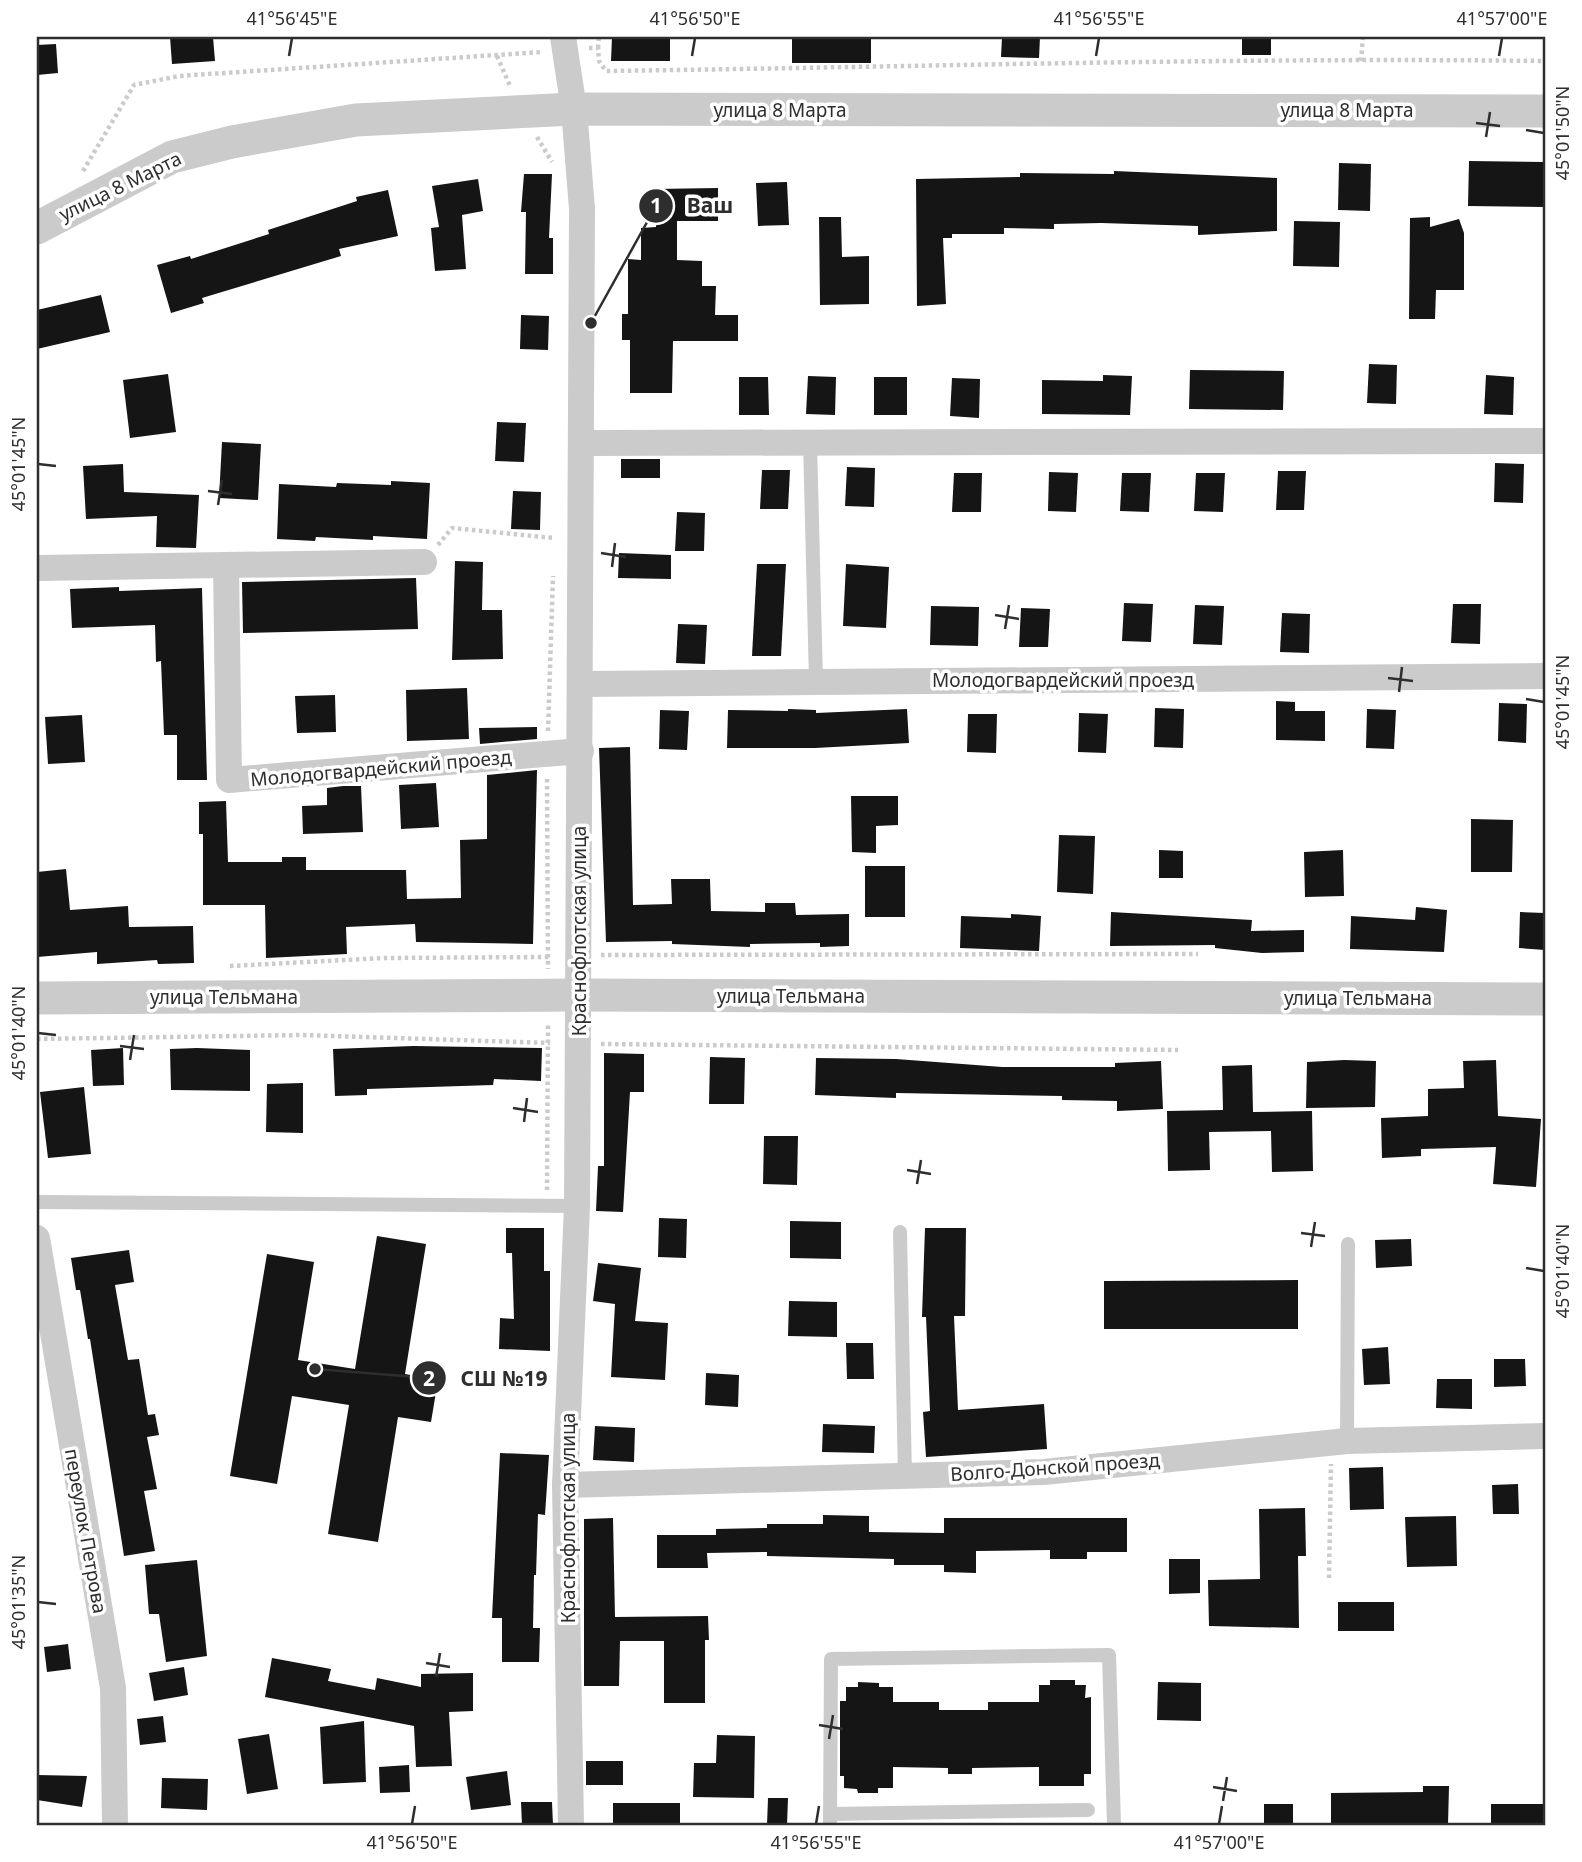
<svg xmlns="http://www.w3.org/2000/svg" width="1582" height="1862" font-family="'Noto Sans',sans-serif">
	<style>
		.building { fill: #151515 }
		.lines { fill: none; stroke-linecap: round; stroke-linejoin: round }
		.path { stroke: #cbcbcb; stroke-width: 4.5; stroke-dasharray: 3.5 3.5; stroke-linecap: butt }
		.service { stroke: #cbcbcb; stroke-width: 14 }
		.minor { stroke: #cbcbcb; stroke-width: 26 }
		.tertiary { stroke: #cbcbcb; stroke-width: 33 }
		.ticks { fill: none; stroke: #2e2e2e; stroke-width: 2.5 }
		.labels { text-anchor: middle; stroke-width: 7; stroke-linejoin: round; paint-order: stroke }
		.street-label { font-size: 19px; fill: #2e2e2e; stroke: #fff }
		.leader { fill: none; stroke: #2e2e2e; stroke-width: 2.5 }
		.callout-dot { fill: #2e2e2e; stroke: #fff; stroke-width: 2.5 }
		.mark-label { font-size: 21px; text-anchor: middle; font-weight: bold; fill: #fff }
		.callout-label { font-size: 21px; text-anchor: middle; font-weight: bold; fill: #2e2e2e; stroke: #fff; stroke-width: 7; stroke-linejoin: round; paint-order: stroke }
		.neatline { fill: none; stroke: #2e2e2e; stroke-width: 2.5 }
		.ticks-label { font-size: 18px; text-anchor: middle; fill: #2e2e2e }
	</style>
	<rect width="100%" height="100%" fill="#fff"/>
	<!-- building -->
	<g class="building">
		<path d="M170,37H213L215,61L172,64Z"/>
		<path d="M612,37H670V61H611Z"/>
		<rect x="792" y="37" width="79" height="26"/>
		<path d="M1002,37H1040L1039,58L1001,57Z"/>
		<rect x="1242" y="37" width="29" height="18"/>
		<path d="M56,44L58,73L37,75V45Z"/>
		<path d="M1469,161L1545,162V207L1468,206Z"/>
		<path d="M1339,163L1371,164L1370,211L1338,210Z"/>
		<path d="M1114,171L1277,178V231L1198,235V226L1101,223L1054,224V229L1004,228V234H952V238H943L946,304L917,306L916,179L1020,177V173L1114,174Z"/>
		<path d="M524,174H552L549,238H553V274H525L526,212H521Z"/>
		<path d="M478,179L483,211L462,215L466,269L435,271L431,228L439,227L432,186Z"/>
		<path d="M787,182L789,225L758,226L756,183Z"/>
		<path d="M718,188V221H677V260L702,261V286H716L715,315H738V341H673L672,393H630V340H622V314H628V259L641,260V228L656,227L655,189Z"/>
		<path d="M388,190L398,236L339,249L341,256L202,298L204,303L171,313L157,265L190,256L191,259L269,234L268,230L357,201L356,197Z"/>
		<path d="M819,217H841L842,257L869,256V304L820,305Z"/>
		<path d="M1430,217V227L1459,219L1464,233V290H1436L1435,319H1409L1410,218Z"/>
		<path d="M1294,221L1340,222L1339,267L1293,266Z"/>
		<path d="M101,295L110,332L37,349V310Z"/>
		<path d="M521,315L549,316L548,350L520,349Z"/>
		<path d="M1369,364L1397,365L1396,404L1367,403Z"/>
		<path d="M1190,370L1284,371L1283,410L1189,409Z"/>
		<path d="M168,374L176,432L130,438L123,380Z"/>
		<path d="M1103,375L1132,376L1130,415L1042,414V380L1103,381Z"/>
		<path d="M1486,375L1514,377L1513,415L1484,414Z"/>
		<path d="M808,376L836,377L835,415L806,414Z"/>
		<path d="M739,377H768L769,415H739Z"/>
		<rect x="874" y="377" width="33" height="38"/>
		<path d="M952,378L980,379L979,418L950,416Z"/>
		<path d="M497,422L526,423L524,462L495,461Z"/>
		<path d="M222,442L261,444L258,500L219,498Z"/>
		<rect x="621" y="459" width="39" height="19"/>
		<path d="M1495,463L1524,464L1523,503L1494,502Z"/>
		<path d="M123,464L124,492L199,495L196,548L156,547L157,516L86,519L83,466Z"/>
		<path d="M847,467L875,468L874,507L845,506Z"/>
		<path d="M762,470H790L788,509H760Z"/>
		<path d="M1278,471H1306L1304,510H1276Z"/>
		<path d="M1049,472L1078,473L1076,512L1048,511Z"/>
		<path d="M954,473H982L981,512H952Z"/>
		<path d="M1122,473H1151L1149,512L1120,511Z"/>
		<path d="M1196,473H1225L1223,512L1194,511Z"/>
		<path d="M391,481L430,483L427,539L373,536V540L316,537L315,541L277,539L279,484L336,487L337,483L391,485Z"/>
		<path d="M513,491L541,492L540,530L511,529Z"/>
		<path d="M677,512L705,513L704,551H675Z"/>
		<path d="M619,553L671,555V579L618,578Z"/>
		<path d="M455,561L483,562L482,610H502L503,659L452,660Z"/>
		<path d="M757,564H786L781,656H752Z"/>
		<path d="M846,564L889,567L886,628L843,626Z"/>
		<path d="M416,578L418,629L243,633L242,582Z"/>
		<path d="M119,587V591L202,588L207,780H177V735H164L161,661L156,662L155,625L72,628L70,589Z"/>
		<path d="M1124,603L1153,604L1151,642L1122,641Z"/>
		<path d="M1453,604H1481L1480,644L1451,643Z"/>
		<path d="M1195,605L1224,606L1222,645L1193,644Z"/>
		<path d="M931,606L979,607L978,646L930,645Z"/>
		<path d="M1021,608L1050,609L1048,647H1019Z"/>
		<path d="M1282,613L1310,614L1309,653L1280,652Z"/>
		<path d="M678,624L707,625L705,664L676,663Z"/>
		<path d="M467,688L469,739L407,741L406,690Z"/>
		<path d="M335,695L336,732L297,733L295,696Z"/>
		<path d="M1276,701L1295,702V711H1325V741L1276,740Z"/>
		<path d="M1499,703L1527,704L1526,743L1498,741Z"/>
		<path d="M1155,708L1184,709L1183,748L1154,747Z"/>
		<path d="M788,709L816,710V713L907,709L909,743L815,748H727L728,710L788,711Z"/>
		<path d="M1367,709L1396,710L1394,749L1366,748Z"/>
		<path d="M660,710L689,711L687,750L659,749Z"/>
		<path d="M1079,713L1108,714L1106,753L1078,752Z"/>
		<path d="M968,714H997L996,753L967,752Z"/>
		<path d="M82,715L85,762L48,764L45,717Z"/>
		<path d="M537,727V739L480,744L479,728Z"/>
		<path d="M630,747L633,905L672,904L671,879H710L711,911L765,912V903H795L796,915L849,914V946L820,947V943L750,944V947L672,944V941L606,942L599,748Z"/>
		<path d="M537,770L533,944L416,942L415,924L346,927L347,954L266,958L265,905H203V834H199V802L226,801L228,862H282V857H306V870H406L407,899L461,898L460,840L487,839V775Z"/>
		<path d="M436,783L439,827L401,829L399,785Z"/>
		<path d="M343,786H361L363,832L303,834L302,806L327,805V788Z"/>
		<path d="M851,796H898V825L876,826V853L852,852Z"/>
		<path d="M1471,819L1513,820L1512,872H1471Z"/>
		<path d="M1059,835L1095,836L1093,894L1057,892Z"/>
		<path d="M1159,850L1183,851V878H1159Z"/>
		<path d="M1343,850L1344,896L1305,897L1304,852Z"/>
		<rect x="865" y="866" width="40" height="51"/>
		<path d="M66,869L70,910L128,906L129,927L193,926L194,963L158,964L157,960L97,964V952L37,957V872Z"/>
		<path d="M1416,907L1447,910L1444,952L1350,949L1351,916L1415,920Z"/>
		<path d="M1111,912L1252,920L1251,931L1304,930V952L1262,953L1215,948V945L1110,946Z"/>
		<path d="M1520,912L1545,913V950L1519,948Z"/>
		<path d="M1011,914L1041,916L1039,951L960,948L961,916L1011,918Z"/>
		<path d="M413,1046L542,1048L541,1081L494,1079L493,1085L367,1089V1095L335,1096L333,1049Z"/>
		<path d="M123,1048L124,1085L93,1086L91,1050Z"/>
		<path d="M197,1048L250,1050V1091L171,1090L170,1049Z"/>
		<path d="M604,1053L644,1054V1092H630L623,1212L596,1211L598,1166H604Z"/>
		<path d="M710,1057L745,1058L744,1104H709Z"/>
		<path d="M816,1058L896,1059L1002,1067H1115V1063L1161,1061L1163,1109L1117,1111V1101L1062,1100V1096L896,1093V1098L815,1095Z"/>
		<path d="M1344,1060L1376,1061L1375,1107L1306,1108L1307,1062Z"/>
		<path d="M1496,1060L1498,1116L1541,1119L1536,1187L1493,1184L1496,1147L1421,1149V1156L1382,1158L1381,1118L1428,1116V1089L1464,1088L1463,1061Z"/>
		<path d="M1252,1065L1253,1112L1312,1111L1313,1171L1272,1172L1271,1131L1209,1132L1210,1170L1168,1171L1167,1111L1223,1110L1222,1066Z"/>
		<path d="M303,1083V1133L266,1132L267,1084Z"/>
		<path d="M84,1087L91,1154L48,1158L40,1092Z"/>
		<path d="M764,1136H798L797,1185L763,1184Z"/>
		<path d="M659,1218L687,1219L686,1258L658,1257Z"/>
		<path d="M790,1221L841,1222V1259L790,1258Z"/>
		<path d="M506,1228H544V1271H550V1351L499,1349L500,1318L514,1319L512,1253H506Z"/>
		<path d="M925,1228H966L965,1316H954L958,1410L1044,1404L1047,1449L926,1457L923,1412L930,1411L926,1317H922Z"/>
		<path d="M377,1236L426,1244L405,1374L438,1380L431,1422L398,1417L378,1542L328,1534L349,1405L292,1396L277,1484L230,1476L267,1254L314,1262L298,1360L355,1369Z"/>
		<path d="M1411,1239L1412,1266L1376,1268L1375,1240Z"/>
		<path d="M129,1250L134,1282L115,1285L128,1360L139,1359L148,1415L155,1414L159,1435L147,1437L157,1489L144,1491L155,1551L124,1556L90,1339H88L80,1290H76L71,1258Z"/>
		<path d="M598,1263L641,1268L635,1321L668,1323L665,1380L611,1377L615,1304L593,1301Z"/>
		<path d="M1298,1280V1329H1104V1281Z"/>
		<path d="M789,1301L837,1302V1337L788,1336Z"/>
		<path d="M846,1343H873L874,1379H847Z"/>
		<path d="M1388,1347L1390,1384L1364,1385L1362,1349Z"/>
		<path d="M1494,1359H1525L1526,1386L1494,1387Z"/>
		<path d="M706,1373L739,1375L738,1407L705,1405Z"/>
		<path d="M1437,1379H1472V1409L1436,1408Z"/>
		<path d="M823,1424L875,1426L874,1453L822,1452Z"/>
		<path d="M595,1426L635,1428L634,1462L593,1460Z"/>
		<path d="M500,1453L549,1455L545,1515L538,1514L536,1575H534L533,1628H540L539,1662H502V1618H492Z"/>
		<path d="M1383,1467L1384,1509L1350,1510L1349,1468Z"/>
		<path d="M1518,1484L1519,1514H1493L1492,1485Z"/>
		<path d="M1305,1508L1306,1556H1298L1299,1628L1209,1626L1208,1580L1260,1579L1259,1509Z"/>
		<path d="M823,1515L869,1516V1532L944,1533V1518H1127V1552H1087V1559H1050V1550L976,1551V1573L944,1572V1565H894V1559L767,1556V1552L707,1553L708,1568H657V1535H716V1529L767,1528V1524H823Z"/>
		<path d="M1456,1516L1457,1566L1407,1567L1405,1517Z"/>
		<path d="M613,1518L615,1617L708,1616L709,1640H705V1703H664V1641H620L619,1686H584V1519Z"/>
		<path d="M1169,1559H1200V1593L1169,1594Z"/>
		<path d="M197,1560L207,1656L166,1662L159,1614H149L145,1565Z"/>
		<rect x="1338" y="1602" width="56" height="29"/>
		<path d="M68,1644L71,1669L47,1672L44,1647Z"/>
		<path d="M272,1658L331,1669L328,1681L375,1690L377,1678L421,1687V1674L473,1673V1711L449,1712L452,1766L416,1767L414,1726L265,1697Z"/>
		<path d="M184,1667L188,1695L154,1701L149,1673Z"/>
		<path d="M1050,1680H1075V1685H1086L1085,1698L1091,1697V1774H1084V1786H1039V1767L972,1768V1774H948V1768L893,1767V1788H878V1793H858L857,1789L844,1788V1776H840V1701H846V1687H858V1682L879,1683V1687H893V1702H939V1710H988V1702H1039V1685H1050Z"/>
		<path d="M1158,1682L1201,1683V1721L1157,1720Z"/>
		<path d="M163,1716L166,1742L140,1745L137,1719Z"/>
		<path d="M364,1721L366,1782L323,1784L320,1727Z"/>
		<path d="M269,1734L278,1789L247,1794L238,1739Z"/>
		<path d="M717,1735L755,1736L754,1798L693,1797L694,1763H716Z"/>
		<rect x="586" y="1761" width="37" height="24"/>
		<path d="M409,1765L410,1792L380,1793L379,1767Z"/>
		<path d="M507,1771L511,1805L471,1810L466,1777Z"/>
		<path d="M37,1775L87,1776L82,1807L37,1800Z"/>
		<path d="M162,1778L208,1779L207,1810L161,1808Z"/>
		<path d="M1423,1786H1449L1448,1825H1331V1793L1423,1792Z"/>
		<path d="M768,1798H788L787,1825H767Z"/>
		<path d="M521,1802H552L553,1825H522Z"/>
		<rect x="613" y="1803" width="67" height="22"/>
		<rect x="1264" y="1804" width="29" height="21"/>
		<rect x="1491" y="1804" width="54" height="21"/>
	</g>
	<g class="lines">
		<!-- path -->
		<g class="path">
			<path d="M589,48H598L599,61L606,71C919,67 1232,57 1545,61"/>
			<path d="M598,48L599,37"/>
			<path d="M497,56L510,86"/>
			<path d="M1361,61L1363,37"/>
			<path d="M537,137L552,162"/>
			<path d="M83,171L134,85L179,76L542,52"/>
			<path d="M438,545L452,528L554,538"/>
			<path d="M548,731L553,576"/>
			<path d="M547,779L548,969"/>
			<path d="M601,955L1198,954"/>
			<path d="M230,966L384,958L550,957"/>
			<path d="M37,1039L302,1035L550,1043"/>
			<path d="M601,1044L1178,1050"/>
			<path d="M547,1190L548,1024"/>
			<path d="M1329,1578L1331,1464"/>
		</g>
		<!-- service -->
		<g class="service">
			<path d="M810,442L816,681"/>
			<path d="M37,1202L577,1206"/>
			<path d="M900,1232L905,1477"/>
			<path d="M1347,1441L1348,1244"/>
			<path d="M830,1814L1088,1810"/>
			<path d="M830,1825L831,1659L1109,1655L1114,1825"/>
		</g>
		<!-- minor -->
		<g class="minor">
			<path d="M563,37L574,109L582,209L577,1206L565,1485L571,1825"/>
			<path d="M583,443L1545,441"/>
			<path d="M226,565L229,780L581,751"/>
			<path d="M37,568L424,562"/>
			<path d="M581,684L1545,676"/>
			<path d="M37,1238L113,1688L115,1825"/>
			<path d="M565,1485L1044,1472L1347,1441L1545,1436"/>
		</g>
		<!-- tertiary -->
		<g class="tertiary">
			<path d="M37,228L172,157L232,142L356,120L574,109L1545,111"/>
			<path d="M37,998L579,995L1545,999"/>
		</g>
	</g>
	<!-- ticks -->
	<path class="ticks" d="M289,56L292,38M692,56L695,38M1096,56L1099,38M1499,56L1502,38M1476,123L1500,126M1526,130L1544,133M1486,137L1490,112M38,464L56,466M208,491L232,494M218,505L222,480M601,553L626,557M612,567L615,543M995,615L1019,619M1005,629L1009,605M1388,678L1413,681M1399,692L1402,667M1526,699L1544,702M38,1033L56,1035M120,1046L144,1049M130,1060L134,1035M513,1108L538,1112M524,1122L527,1098M907,1170L931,1174M917,1184L921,1160M1301,1233L1325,1236M1311,1247L1315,1222M1526,1268L1544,1271M38,1602L56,1604M426,1663L450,1667M436,1677L440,1653M819,1725L843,1729M829,1739L833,1715M1213,1787L1237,1791M1223,1801L1227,1777M412,1824L415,1806M816,1824L819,1806M1219,1824L1222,1806"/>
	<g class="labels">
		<!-- street labels -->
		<g class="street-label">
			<text x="780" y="117">улица 8 Марта</text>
			<text x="1347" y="117">улица 8 Марта</text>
			<text transform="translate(120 186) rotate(-26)" y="7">улица 8 Марта</text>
			<text x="1063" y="687">Молодогвардейский проезд</text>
			<text transform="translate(381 768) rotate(-5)" y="7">Молодогвардейский проезд</text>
			<text transform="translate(579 931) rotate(-90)" y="7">Краснофлотская улица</text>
			<text x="791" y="1003">улица Тельмана</text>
			<text x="224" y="1004">улица Тельмана</text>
			<text x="1358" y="1005">улица Тельмана</text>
			<text transform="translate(1055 1467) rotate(-4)" y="7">Волго-Донской проезд</text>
			<text transform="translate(568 1518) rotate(-90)" y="7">Краснофлотская улица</text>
			<text transform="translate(86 1531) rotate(80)" y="7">переулок Петрова</text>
		</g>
	</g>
	<!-- callouts -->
	<path class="leader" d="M591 323L656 206M315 1369L429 1378"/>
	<g class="callout-dot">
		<circle cx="591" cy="323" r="7"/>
		<circle cx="315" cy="1369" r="7"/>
		<circle cx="656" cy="206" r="18"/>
		<circle cx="429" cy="1378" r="18"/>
	</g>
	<g class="mark-label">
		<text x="656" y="213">1</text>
		<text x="429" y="1386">2</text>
	</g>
	<g class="callout-label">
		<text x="710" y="213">Ваш</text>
		<text x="504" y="1386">СШ №19</text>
	</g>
	<!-- border -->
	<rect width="1582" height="1862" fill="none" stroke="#ffffff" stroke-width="77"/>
	<rect x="38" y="38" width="1506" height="1786" class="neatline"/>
	<g class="ticks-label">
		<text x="292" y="25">41°56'45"E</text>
		<text x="695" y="25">41°56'50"E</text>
		<text x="1099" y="25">41°56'55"E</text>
		<text x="1502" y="25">41°57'00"E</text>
		<text transform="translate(1563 133) rotate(-90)" y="6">45°01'50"N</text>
		<text transform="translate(19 464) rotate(-90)" y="6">45°01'45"N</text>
		<text transform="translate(1563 702) rotate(-90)" y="6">45°01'45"N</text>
		<text transform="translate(19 1033) rotate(-90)" y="6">45°01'40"N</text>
		<text transform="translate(1563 1271) rotate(-90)" y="6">45°01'40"N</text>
		<text transform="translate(19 1602) rotate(-90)" y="6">45°01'35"N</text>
		<text x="412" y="1849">41°56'50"E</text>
		<text x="816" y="1849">41°56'55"E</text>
		<text x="1219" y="1849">41°57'00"E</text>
	</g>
</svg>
